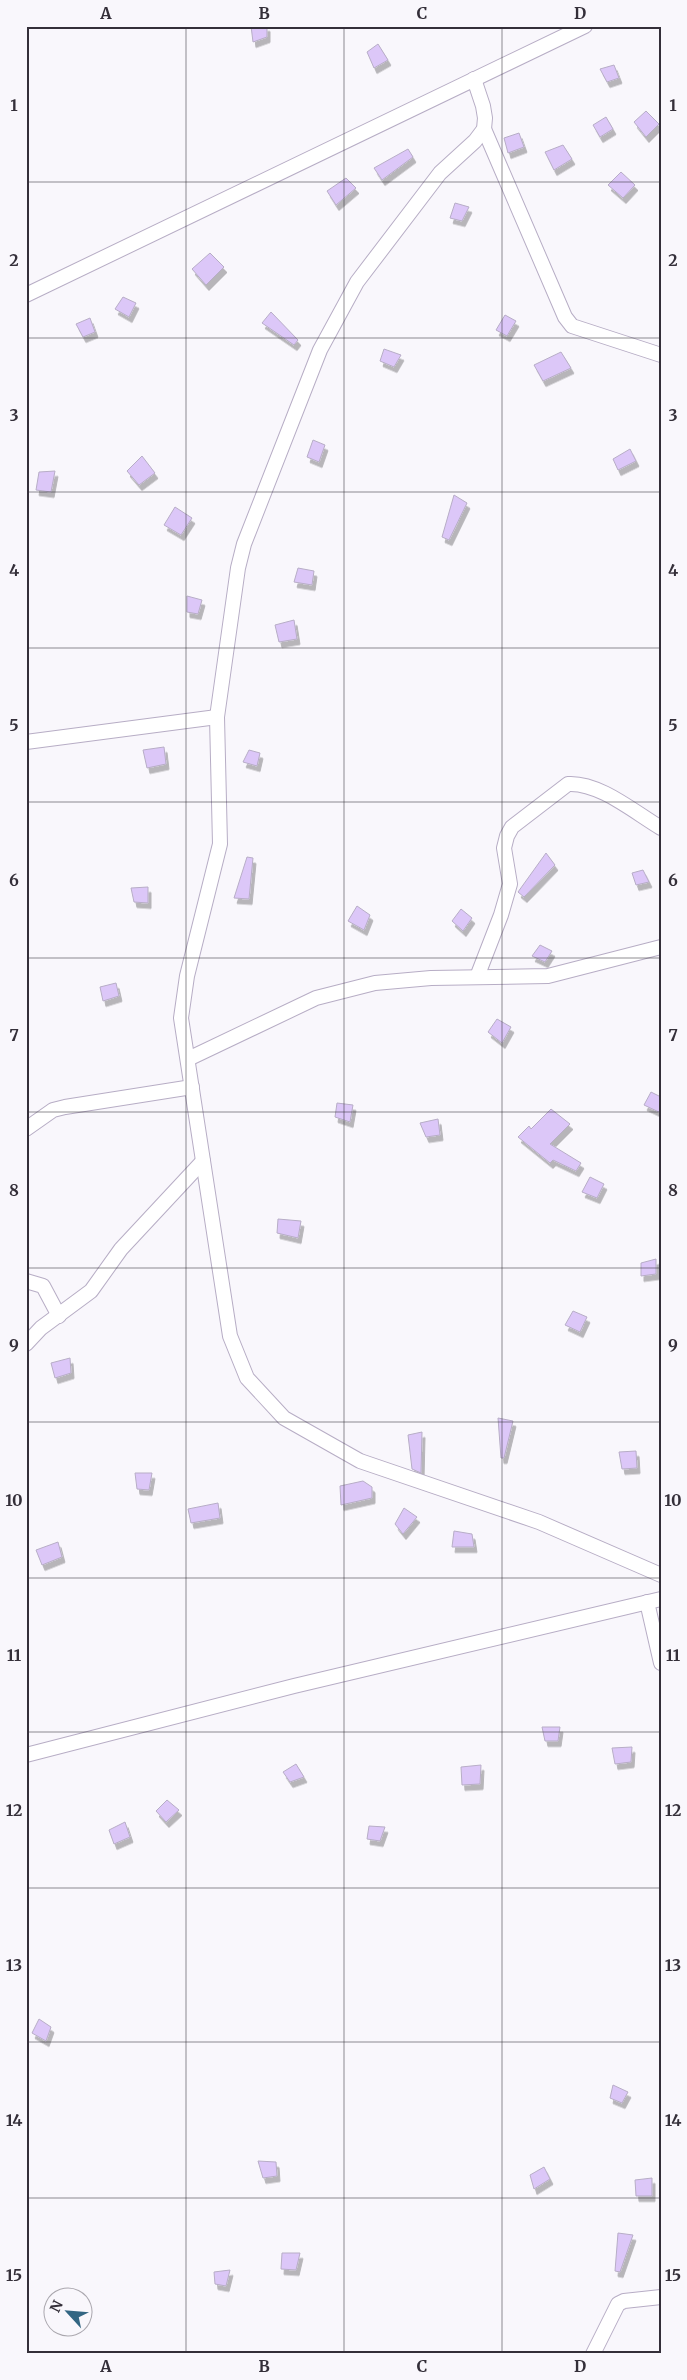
<svg xmlns="http://www.w3.org/2000/svg" width="687" height="2380" font-family="Merriweather,serif">
	<style>
		.building { fill: #dcc7f8; stroke: #b7adc6; filter: url(#shadow) }
		.lines { fill: none; stroke-linecap: round; stroke-linejoin: round }
		.street-casing { stroke: #b7adc5; stroke-width: 16 }
		.street { stroke: #fff; stroke-width: 14 }
		.grid { fill: none; stroke: #342f39; stroke-width: 1; stroke-opacity: 0.55 }
		.neatline { fill: none; stroke: #342f39; stroke-width: 2 }
		.grid-label { font-size: 16px; text-anchor: middle; font-weight: bold; fill: #342f39 }
	</style>
	<defs>
		<filter id="shadow"><feDropShadow dx="3" dy="5.5" stdDeviation="0" flood-color="#0004"/></filter>
	</defs>
	<rect width="100%" height="100%" fill="#f9f7fc"/>
	<!-- building -->
	<g class="building">
		<path d="M251,26H267V37L253,42Z"/>
		<path d="M378,44L388,60L374,68L367,52Z"/>
		<path d="M614,65L619,78L607,82L600,69Z"/>
		<path d="M646,111L659,124L646,137L634,122Z"/>
		<path d="M606,117L613,129L600,137L593,125Z"/>
		<path d="M519,133L524,147L508,153L504,138Z"/>
		<path d="M563,145L572,159L554,170L545,152Z"/>
		<path d="M408,149L413,157L382,180L374,168Z"/>
		<path d="M621,172L635,185L623,198L608,185Z"/>
		<path d="M346,178L356,188L336,205L327,191Z"/>
		<path d="M455,203L469,207L462,221L450,218Z"/>
		<path d="M210,253L224,267L206,285L192,269Z"/>
		<path d="M123,297L136,303L129,317L115,309Z"/>
		<path d="M271,312L298,340L294,345L262,323Z"/>
		<path d="M505,315L516,321L507,336L496,330Z"/>
		<path d="M90,318L95,332L83,337L76,324Z"/>
		<path d="M384,349L401,355L394,367L380,361Z"/>
		<path d="M561,352L571,368L543,381L534,365Z"/>
		<path d="M313,440L325,445L319,462L307,457Z"/>
		<path d="M630,449L636,461L618,470L613,459Z"/>
		<path d="M142,456L155,473L139,485L127,471Z"/>
		<path d="M55,471L51,492L36,490L39,472Z"/>
		<path d="M454,495L467,503L449,540L442,537Z"/>
		<path d="M175,507L192,518L181,535L164,525Z"/>
		<path d="M298,568L314,571L312,585L294,582Z"/>
		<path d="M187,596L202,600L198,614L187,612Z"/>
		<path d="M294,620L297,639L279,642L275,625Z"/>
		<path d="M164,747L166,764L147,768L143,750Z"/>
		<path d="M249,750L260,753L257,766L243,762Z"/>
		<path d="M546,853L555,865L524,897L518,892Z"/>
		<path d="M247,857L253,858L249,899L234,898Z"/>
		<path d="M643,870L649,882L636,885L632,873Z"/>
		<path d="M148,887V903L134,902L131,888Z"/>
		<path d="M357,906L370,915L364,930L348,921Z"/>
		<path d="M461,909L472,918L463,931L452,921Z"/>
		<path d="M540,945L552,951L545,962L532,956Z"/>
		<path d="M116,983L119,996L103,1001L100,987Z"/>
		<path d="M497,1019L511,1027L502,1043L488,1032Z"/>
		<path d="M651,1092L661,1097V1113L644,1105Z"/>
		<path d="M337,1103L353,1105L350,1122L335,1117Z"/>
		<path d="M551,1109L570,1124L550,1144L581,1163L576,1171L553,1160L550,1163L518,1137L529,1126L531,1129Z"/>
		<path d="M438,1119L440,1135L426,1137L420,1123Z"/>
		<path d="M590,1177L604,1184L597,1198L582,1192Z"/>
		<path d="M278,1219L301,1221L298,1238L277,1233Z"/>
		<path d="M656,1259V1274L641,1276V1263Z"/>
		<path d="M573,1311L587,1317L580,1332L565,1325Z"/>
		<path d="M70,1358L71,1373L55,1378L51,1363Z"/>
		<path d="M498,1418L513,1421L504,1458H501Z"/>
		<path d="M422,1432L421,1473L412,1469L408,1435Z"/>
		<path d="M636,1451L637,1468L622,1469L619,1452Z"/>
		<path d="M135,1473H152L149,1490L137,1489Z"/>
		<path d="M363,1481L372,1487V1498L341,1505L340,1486Z"/>
		<path d="M218,1503L220,1518L191,1523L188,1509Z"/>
		<path d="M404,1508L417,1517L403,1534L395,1524Z"/>
		<path d="M454,1531L472,1534L474,1547H452Z"/>
		<path d="M58,1542L62,1557L42,1565L36,1550Z"/>
		<path d="M542,1727H560L558,1741H545Z"/>
		<path d="M632,1747L631,1762L615,1764L612,1748Z"/>
		<path d="M296,1764L304,1777L290,1782L283,1772Z"/>
		<path d="M481,1765L480,1784L462,1785L461,1767Z"/>
		<path d="M167,1800L179,1810L166,1822L156,1811Z"/>
		<path d="M125,1822L130,1837L114,1844L109,1830Z"/>
		<path d="M369,1826L385,1827L380,1841L367,1839Z"/>
		<path d="M39,2019L51,2027L46,2041L32,2033Z"/>
		<path d="M613,2085L628,2092L622,2103L610,2098Z"/>
		<path d="M258,2161L276,2162L277,2176L263,2178Z"/>
		<path d="M544,2167L550,2179L534,2189L530,2175Z"/>
		<path d="M652,2178V2196H636L635,2180Z"/>
		<path d="M618,2233L633,2235L620,2272L615,2271Z"/>
		<path d="M282,2253H300L296,2270L281,2269Z"/>
		<path d="M230,2270L226,2286L215,2284L214,2272Z"/>
	</g>
	<g class="lines">
		<defs>
			<g id="street">
				<path d="M474,79L483,106L485,118L484,129L475,141L440,173L357,282L320,350L244,544L238,568L217,717L220,844L187,976L181,1018L230,1336L247,1378L284,1418L360,1461L539,1522L661,1575"/>
				<path d="M484,129L565,317L572,326L661,355"/>
				<path d="M26,295L585,26"/>
				<path d="M26,742L217,717"/>
				<path d="M477,977L501,915L510,884L504,848L507,836L512,827L568,784C599,782 634,812 661,828"/>
				<path d="M188,1059L316,998L375,983L431,978L548,976L661,947"/>
				<path d="M26,1129L53,1110L65,1107L192,1087"/>
				<path d="M26,1281L43,1286L59,1316"/>
				<path d="M26,1344L41,1328L91,1291L121,1249L203,1161"/>
				<path d="M647,1602L661,1663"/>
				<path d="M26,1755L294,1686L661,1599"/>
				<path d="M593,2354L618,2304L624,2301L661,2297"/>
			</g>
		</defs>
		<!-- street casing -->
		<use href="#street" class="street-casing"/>
		<!-- street -->
		<use href="#street" class="street"/>
	</g>
	<!-- grid -->
	<path class="grid" d="M186,26V2354M344,26V2354M502,26V2354M26,182H661M26,338H661M26,492H661M26,648H661M26,802H661M26,958H661M26,1112H661M26,1268H661M26,1422H661M26,1578H661M26,1732H661M26,1888H661M26,2042H661M26,2198H661"/>
	<!-- border -->
	<rect width="687" height="2380" fill="none" stroke="#f9f7fc" stroke-width="55"/>
	<!-- north arrow -->
	<g transform="translate(68 2312) rotate(296)"><circle r="24" fill="#f9f7fc" stroke="#aaa7ae"/>
	<path d="M0-4L9 19L0 12L-9 19Z" fill="#336683"/>
	<text y="-8" font-size="14" font-weight="bold" text-anchor="middle" fill="#342f39">N</text>
	</g>
	<rect x="28" y="28" width="632" height="2324" class="neatline"/>
	<g class="grid-label">
		<text x="106" y="19">A</text>
		<text x="264" y="19">B</text>
		<text x="422" y="19">C</text>
		<text x="580" y="19">D</text>
		<text x="14" y="111">1</text>
		<text x="673" y="111">1</text>
		<text x="14" y="266">2</text>
		<text x="673" y="266">2</text>
		<text x="14" y="421">3</text>
		<text x="673" y="421">3</text>
		<text x="14" y="576">4</text>
		<text x="673" y="576">4</text>
		<text x="14" y="731">5</text>
		<text x="673" y="731">5</text>
		<text x="14" y="886">6</text>
		<text x="673" y="886">6</text>
		<text x="14" y="1041">7</text>
		<text x="673" y="1041">7</text>
		<text x="14" y="1196">8</text>
		<text x="673" y="1196">8</text>
		<text x="14" y="1351">9</text>
		<text x="673" y="1351">9</text>
		<text x="14" y="1506">10</text>
		<text x="673" y="1506">10</text>
		<text x="14" y="1661">11</text>
		<text x="673" y="1661">11</text>
		<text x="14" y="1816">12</text>
		<text x="673" y="1816">12</text>
		<text x="14" y="1971">13</text>
		<text x="673" y="1971">13</text>
		<text x="14" y="2126">14</text>
		<text x="673" y="2126">14</text>
		<text x="14" y="2281">15</text>
		<text x="673" y="2281">15</text>
		<text x="106" y="2372">A</text>
		<text x="264" y="2372">B</text>
		<text x="422" y="2372">C</text>
		<text x="580" y="2372">D</text>
	</g>
</svg>
